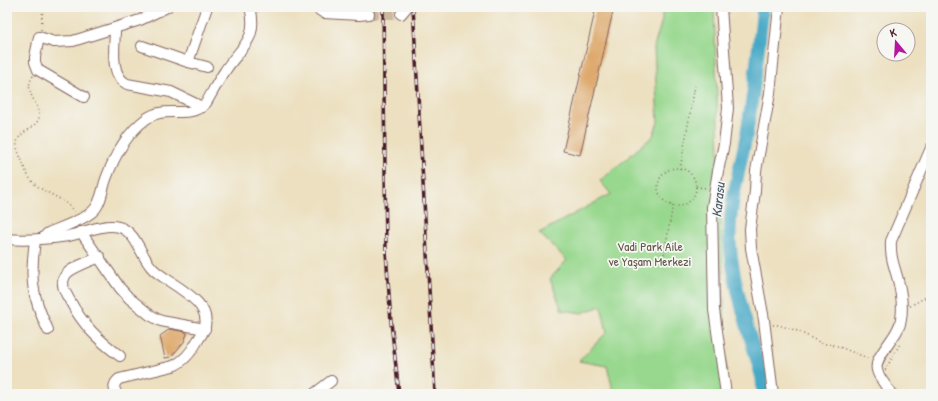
<svg xmlns="http://www.w3.org/2000/svg" width="938" height="401" font-family="'Patrick Hand',sans-serif">
	<style>
		.green { fill: #98d88e; stroke: #717c5c }
		.lines { fill: none; stroke-linecap: round; stroke-linejoin: round }
		.river { stroke: #46a8c6; stroke-width: 13 }
		.building { fill: #dba15f }
		.minor-tunnel { stroke: #ccb9a2; stroke-width: 10; stroke-dasharray: 10 5; stroke-linecap: butt }
		.minor-casing { stroke: #83635f; stroke-width: 12 }
		.path { stroke: #83635f; stroke-width: 1.5; stroke-dasharray: 1 3; stroke-linecap: butt }
		.minor { stroke: #fff; stroke-width: 10 }
		.rail-casing { stroke: #4a1f2b; stroke-width: 3.5 }
		.rail { stroke: #f6f6f2; stroke-width: 2; stroke-dasharray: 6; stroke-linecap: butt }
		.labels { text-anchor: middle; stroke-width: 3.5; stroke-linejoin: round; paint-order: stroke }
		.park-label { font-size: 13px; fill: #615649; stroke: #f6f6f2 }
		.water-label { font-size: 14px; font-style: italic; fill: #485669; stroke: #f6f6f2 }
	</style>
	<rect width="100%" height="100%" fill="#f6f6f2"/>
	<filter id="ink" filterUnits="userSpaceOnUse"><feTurbulence type="fractalNoise" baseFrequency=".025" numOctaves="2"/><feDisplacementMap in="SourceGraphic" scale="8" xChannelSelector="R" yChannelSelector="G"/><feConvolveMatrix kernelMatrix="1 2 1 2 8 2 1 2 1" color-interpolation-filters="sRGB"/></filter>
	<filter id="wash" filterUnits="userSpaceOnUse"><feTurbulence type="fractalNoise" baseFrequency=".012" numOctaves="4" result="noise"/><feDisplacementMap in="SourceGraphic" scale="16" xChannelSelector="R" yChannelSelector="G"/><feGaussianBlur stdDeviation="0.9" result="paint"/><feColorMatrix in="noise" values="0 0 0 0 0 0 0 0 0 0 0 0 0 0 0 0 0 1.4 0 .05"/><feComposite in="paint" operator="in"/></filter>
	<g filter="url(#wash)">
		<rect width="100%" height="100%" fill="#ece0c0"/>
		<!-- green -->
		<path class="green" d="M662,7H714L727,394H614L607,366L579,361L607,332L601,306L582,313L562,310L550,279L567,260L539,233L611,194L600,181L653,136L658,122L654,47L662,20Z"/>
		<g class="lines">
			<!-- river -->
			<path class="river" d="M763,7C758,51 754,94 746,137C739,173 729,204 730,242C733,287 750,334 762,378L763,394"/>
		</g>
		<g id="blocks">
			<!-- building -->
			<g class="building">
				<path d="M596,7H614L580,155L563,151Z"/>
				<path d="M170,329L186,332L187,334L184,342L171,357L165,358L160,336Z"/>
			</g>
		</g>
	</g>
	<g filter="url(#ink)">
		<use href="#blocks" fill-opacity="0" stroke="#83635f" stroke-width="1"/>
		<g class="lines">
			<!-- minor-tunnel -->
			<path class="minor-tunnel" d="M369,14H401"/>
			<defs>
				<g id="minor">
					<path d="M315,7L324,13L359,15L369,14"/>
					<path d="M721,7L728,108L724,144L718,171L712,207L714,310L726,394"/>
					<path d="M401,14L407,7"/>
					<path d="M115,29C115,46 109,75 127,84L171,92L202,107"/>
					<path d="M142,46L188,62L207,67"/>
					<path d="M188,62L207,7"/>
					<path d="M84,97L38,70L35,62V57L39,37L54,42L73,41L140,20L167,7"/>
					<path d="M81,232L120,288L129,298L150,315L161,321L205,329"/>
					<path d="M43,238L48,233C60,228 83,220 92,212C101,205 102,190 106,179C114,157 127,133 146,119C165,104 188,121 206,103C212,93 218,81 225,71C240,47 259,41 250,7"/>
					<path d="M7,239C28,241 47,239 68,236C83,233 103,223 119,227C137,232 140,256 153,269C168,284 215,301 204,329C203,333 200,337 198,340C192,351 185,361 173,366L119,379C113,384 113,388 117,394"/>
					<path d="M35,240C30,279 31,294 48,330"/>
					<path d="M100,257C91,261 69,268 65,276C60,284 65,292 69,299C83,325 97,339 120,356"/>
					<path d="M314,394L331,381"/>
					<path d="M773,394L764,320L751,248L750,229L755,191L756,171L770,93L779,7"/>
					<path d="M891,394C887,386 878,377 877,370C873,356 900,336 901,319C903,307 901,292 898,280C894,265 890,257 891,241L931,148"/>
				</g>
			</defs>
			<!-- minor casing -->
			<use href="#minor" class="minor-casing"/>
			<!-- path -->
			<g class="path">
				<path d="M41,30L43,7"/>
				<path d="M33,76C22,91 40,104 39,116C39,128 18,131 17,143C16,149 20,155 22,161C25,171 30,182 40,188C52,196 66,199 74,212"/>
				<circle cx="677" cy="187" r="19"/>
				<path d="M680,169L695,86"/>
				<path d="M696,187L708,188"/>
				<path d="M664,254L673,205"/>
				<path d="M910,306L931,294"/>
				<path d="M773,325H778L798,331L821,343L837,346L870,359"/>
				<path d="M885,370L900,344"/>
			</g>
			<!-- minor -->
			<use href="#minor" class="minor"/>
			<defs>
				<g id="rail">
					<path d="M383,7L386,252L391,322L399,394"/>
					<path d="M413,7L435,394"/>
				</g>
			</defs>
			<!-- rail casing -->
			<use href="#rail" class="rail-casing"/>
			<!-- rail -->
			<use href="#rail" class="rail"/>
		</g>
	</g>
	<g class="labels">
		<!-- park labels -->
		<g class="park-label">
			<text x="650" y="251">Vadi Park Aile<tspan x="650" dy="15">ve Yaşam Merkezi</tspan></text>
		</g>
		<!-- water labels -->
		<g class="water-label">
			<text transform="translate(718 200) rotate(-84)" y="5">Karasu</text>
		</g>
	</g>
	<!-- margin -->
	<rect width="938" height="401" fill="none" stroke="#f6f6f2" stroke-width="24"/>
	<!-- north arrow -->
	<g transform="translate(896 42) rotate(342)"><circle r="19" fill="#f6f6f2" stroke="#b1a0a2"/>
	<path d="M0-3L7 15L0 10L-7 15Z" fill="#b5179e"/>
	<text y="-6" font-size="11" font-weight="bold" text-anchor="middle" fill="#4a1f2b">K</text>
	</g>
</svg>
